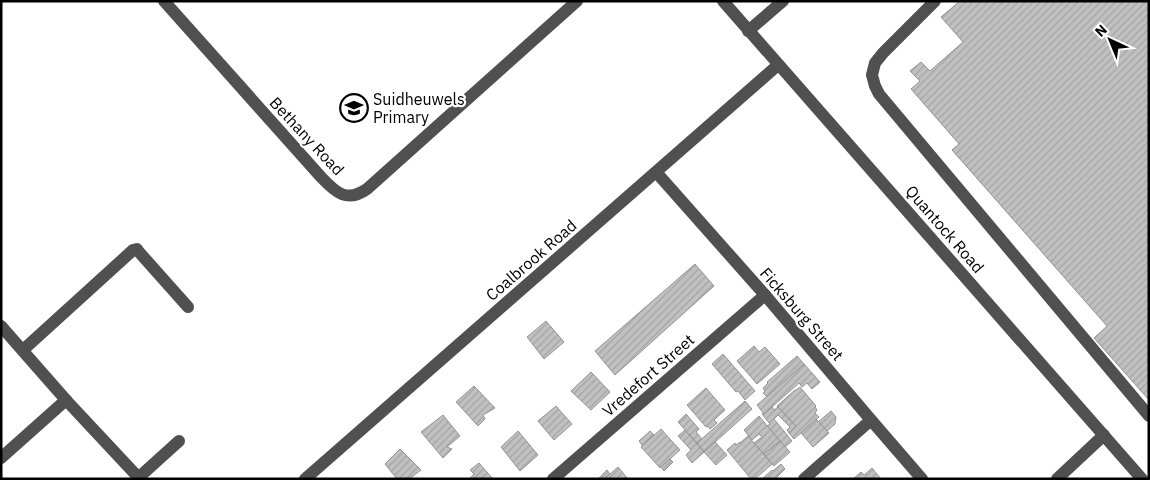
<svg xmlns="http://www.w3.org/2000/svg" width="1150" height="480" font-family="'IBM Plex Sans',sans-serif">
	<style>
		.building { fill: url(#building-hatch); stroke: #949494 }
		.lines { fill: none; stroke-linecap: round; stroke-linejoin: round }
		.minor { stroke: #505050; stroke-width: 12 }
		.labels { text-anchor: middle; stroke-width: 4.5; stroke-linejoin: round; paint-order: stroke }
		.poi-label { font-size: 16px; fill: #000; stroke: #fff; text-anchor: start }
		.street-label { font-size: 16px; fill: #000; stroke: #fff }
	</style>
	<defs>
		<pattern id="building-hatch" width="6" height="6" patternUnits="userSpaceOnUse" patternTransform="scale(1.25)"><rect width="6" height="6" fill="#c0c0c0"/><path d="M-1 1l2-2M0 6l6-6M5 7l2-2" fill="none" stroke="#a3a3a3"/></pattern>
	</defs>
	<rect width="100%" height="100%" fill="#fff"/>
	<!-- building -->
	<g class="building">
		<path d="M960,1H1149V400L1094,338L1107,326L952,150L959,144L911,89L920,81L910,71L921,62L930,71L963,42L941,17Z"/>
		<path d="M695,264L714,286L615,375L595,351Z"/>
		<path d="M546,321L564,342L544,359L527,337Z"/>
		<path d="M754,346L759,352L765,347L780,364L757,384L737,361Z"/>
		<path d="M723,354L755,391L745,400L738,391L736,392L712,364Z"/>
		<path d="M797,356L804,364L767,397L763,393L765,391L763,388L768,383L767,382Z"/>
		<path d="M804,364L820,382L812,389L807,383L802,387L799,383L764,414L757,405Z"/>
		<path d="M591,372L610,392L591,410L571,391Z"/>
		<path d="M474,386L495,408L483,415L485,419L478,426L456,402Z"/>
		<path d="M800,387L816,406L815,407L817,410L815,413L819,417L794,439L789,433L796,426L777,406L795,390H796Z"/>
		<path d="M706,388L725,410L714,420L717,423L710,429L708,426L706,427L687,405Z"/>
		<path d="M745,401L752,409L704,452L697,443Z"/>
		<path d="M556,406L572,424L554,440L538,421Z"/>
		<path d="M772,407L774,410L778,407L796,426L789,433L787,430L790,427L778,415L774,419L792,441L785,447L767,426L770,424L762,414L764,413V414Z"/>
		<path d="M831,411L836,417L835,424L827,431L818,422Z"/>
		<path d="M686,414L699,429L696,432L702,439L697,443L678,422Z"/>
		<path d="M443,415L460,436L447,447L452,449L443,458L421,432Z"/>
		<path d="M759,416L780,441L764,454L754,443L762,437L759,434L752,440L744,430Z"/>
		<path d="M816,419L829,433L813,447L801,433Z"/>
		<path d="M661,429L680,450L660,468L641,447Z"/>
		<path d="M685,430L704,452L692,463L686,455L691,450L678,436Z"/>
		<path d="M518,431L538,455L520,471L501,447Z"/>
		<path d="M650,431L654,435L642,445L639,441Z"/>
		<path d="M748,436L772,464L755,479H751L727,450L735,443L736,445L740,442V443Z"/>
		<path d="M780,441L790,452L774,466L764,454Z"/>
		<path d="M715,442L727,455L716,465L704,452Z"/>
		<path d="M400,449L421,470L409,479H397L385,464Z"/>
		<path d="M670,459L673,462L664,471L661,467Z"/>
		<path d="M479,463L493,479H469L474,474L470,470Z"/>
		<path d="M781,464L785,469L775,479H762L772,470L773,471Z"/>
		<path d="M618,467L628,479H604L610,474Z"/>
		<path d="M872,468L881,479H853L861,472L864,475Z"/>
		<path d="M607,470L610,474L604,479H598Z"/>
	</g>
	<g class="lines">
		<!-- minor -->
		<g class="minor">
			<path d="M164,1L321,177C336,193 347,203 367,189L577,1"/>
			<path d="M723,1L1142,479"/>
			<path d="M935,1L883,53L875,63L872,75L875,86L879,94L1149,416"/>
			<path d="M748,31L783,1"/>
			<path d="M656,172L765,295L871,420L922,479"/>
			<path d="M1,326L66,400L138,477"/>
			<path d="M23,350L133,250L137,249L139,252L188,307"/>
			<path d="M1,458L66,400"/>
			<path d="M137,479L179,441"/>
			<path d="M305,479L778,65"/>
			<path d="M553,479L765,295"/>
			<path d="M804,479L871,420"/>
			<path d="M1057,479L1104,435"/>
		</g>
	</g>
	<!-- icons -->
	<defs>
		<symbol id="school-ring" viewBox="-11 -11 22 22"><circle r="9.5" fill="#fff" stroke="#000" stroke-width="1.5"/><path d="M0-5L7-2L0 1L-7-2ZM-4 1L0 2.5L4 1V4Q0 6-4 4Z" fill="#000"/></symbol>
	</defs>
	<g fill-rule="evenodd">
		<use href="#school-ring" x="338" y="92" width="32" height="32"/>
	</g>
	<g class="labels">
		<!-- poi labels -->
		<g class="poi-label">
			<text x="373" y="105">Suidheuwels<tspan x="373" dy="18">Primary</tspan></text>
		</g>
		<!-- street labels -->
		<g class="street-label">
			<text transform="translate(307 136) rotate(47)" y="6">Bethany Road</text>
			<text transform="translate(945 229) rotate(49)" y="6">Quantock Road</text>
			<text transform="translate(531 260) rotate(-41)" y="6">Coalbrook Road</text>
			<text transform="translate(802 314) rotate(49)" y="6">Ficksburg Street</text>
			<text transform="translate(648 375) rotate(-41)" y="6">Vredefort Street</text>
		</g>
	</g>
	<!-- border -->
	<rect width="1150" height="480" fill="none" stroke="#000000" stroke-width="5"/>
	<!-- north arrow -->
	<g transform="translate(1110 40) rotate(316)" stroke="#ffffff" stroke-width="4" paint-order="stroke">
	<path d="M0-4L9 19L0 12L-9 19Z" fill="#000000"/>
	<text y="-8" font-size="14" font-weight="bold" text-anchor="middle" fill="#000000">N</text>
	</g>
</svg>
